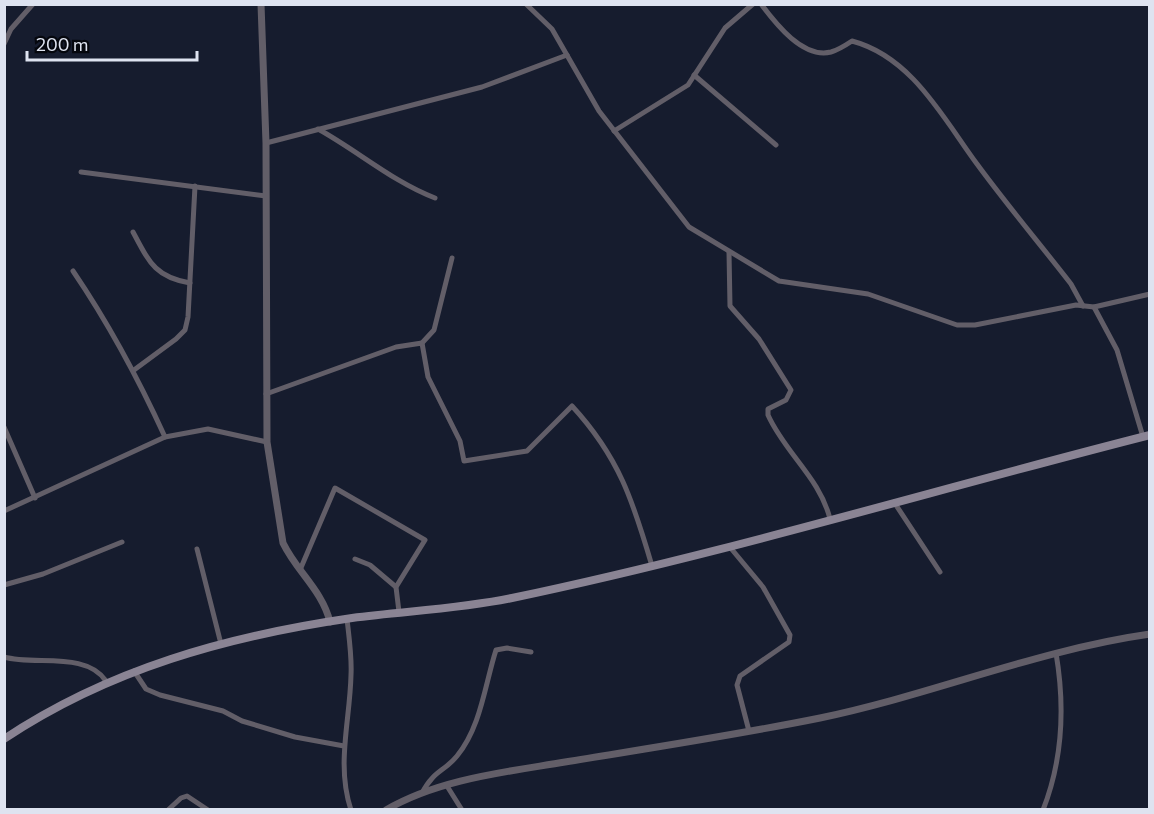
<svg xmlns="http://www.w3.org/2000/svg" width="1154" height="814" font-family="Commissioner,sans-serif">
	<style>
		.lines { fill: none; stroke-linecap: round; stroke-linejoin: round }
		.minor { stroke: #625e68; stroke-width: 5 }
		.tertiary { stroke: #625e68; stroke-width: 7 }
		.secondary { stroke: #8a8494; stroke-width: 8 }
	</style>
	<rect width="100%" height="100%" fill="#161c2e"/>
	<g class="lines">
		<!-- minor -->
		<g class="minor">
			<path d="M526,4L552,29L599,111L689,227L779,281L868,294L957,325H975L1076,305L1094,307L1150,294"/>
			<path d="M761,4C776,24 803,59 831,52C838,50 846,45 852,41C912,57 943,118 977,164C1007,205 1040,244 1071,284L1083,306"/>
			<path d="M4,44L11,29L33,4"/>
			<path d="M694,75L776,145"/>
			<path d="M318,129C358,151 393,182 435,198"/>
			<path d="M614,131L688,85L725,28L753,4"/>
			<path d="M266,143L482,87L567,55"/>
			<path d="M81,172L266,196"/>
			<path d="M133,232C149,262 155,277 190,283"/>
			<path d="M729,252L730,306L759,339L791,390L786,400L768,409V415C785,453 820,478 830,519"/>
			<path d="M73,271C109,324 138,378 165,437"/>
			<path d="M1094,307L1117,350L1143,437"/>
			<path d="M422,343L434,330L452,258"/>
			<path d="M134,370L176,339L185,330L188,317L195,186"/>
			<path d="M266,394L396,347L422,343L428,377L460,441L464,461L527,451L572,406C619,457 633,501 652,566"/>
			<path d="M4,427L35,498"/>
			<path d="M894,502L940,572"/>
			<path d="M4,511L165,437L208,429L267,442"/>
			<path d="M729,546L763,587L790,635L789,642L740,676L737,685L749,731"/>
			<path d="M197,549L221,644"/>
			<path d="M355,559L370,565L396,587"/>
			<path d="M300,570L335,488L425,540L396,587L399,612"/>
			<path d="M4,585L43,574L122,542"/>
			<path d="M347,619C349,637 352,657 351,675C350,721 336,765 351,810"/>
			<path d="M4,657C35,666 86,651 106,681"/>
			<path d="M134,671L146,689L160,695L223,711L242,721L295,737L344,746"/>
			<path d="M447,786L462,810"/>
			<path d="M422,793C434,770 444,772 457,756C481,727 485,684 496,650L507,648L531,652"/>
			<path d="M168,810L181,798L187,796L208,810"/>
			<path d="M1043,810C1063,759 1065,706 1056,653"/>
		</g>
		<!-- tertiary -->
		<g class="tertiary">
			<path d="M261,4L266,143L267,442L283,543C297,572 322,590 330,622"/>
			<path d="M386,810C439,779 506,772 565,762C650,748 736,735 820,718C931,695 1037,650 1150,634"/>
		</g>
		<!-- secondary -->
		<path class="secondary" d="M4,739C109,669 228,636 352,618C405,611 460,609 512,598C727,553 937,489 1150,435"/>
	</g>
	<!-- border -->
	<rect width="1154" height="814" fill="none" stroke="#dee3f0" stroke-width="12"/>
	<!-- scale -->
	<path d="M27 51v9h170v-9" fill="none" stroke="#dee3f0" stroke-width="3"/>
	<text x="36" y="51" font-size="18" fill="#dee3f0" stroke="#05070e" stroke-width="4.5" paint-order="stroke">200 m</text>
</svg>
